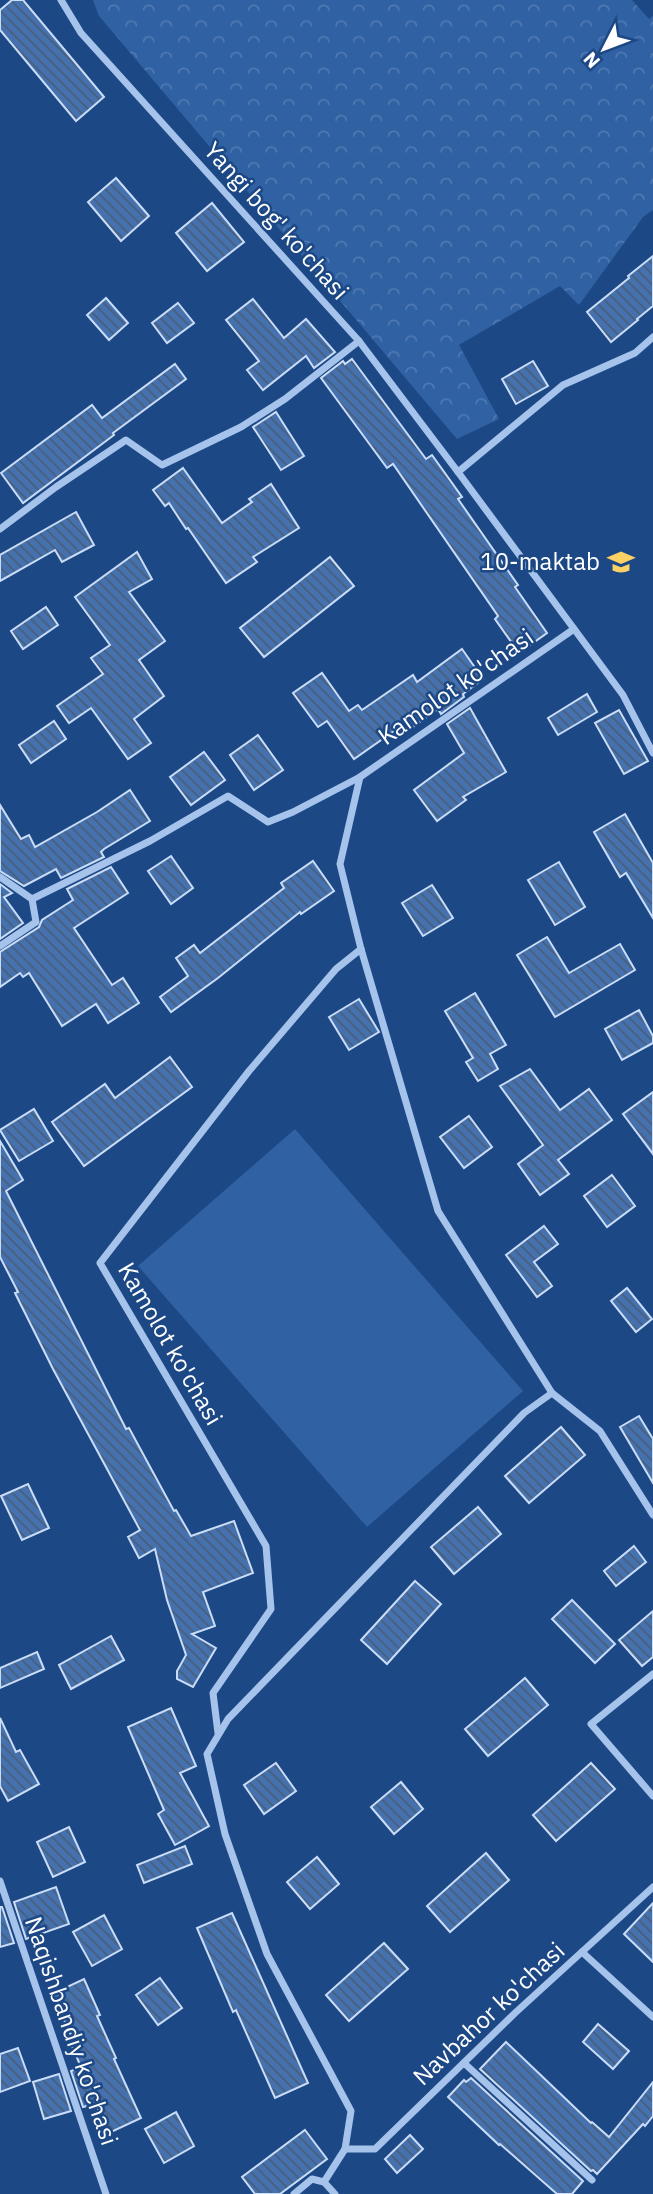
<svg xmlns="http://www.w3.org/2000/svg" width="653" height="2194" font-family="'IBM Plex Sans',sans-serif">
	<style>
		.green { fill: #3061a3 }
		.forest { fill: url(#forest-crowns) }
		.building { fill: url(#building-back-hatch); stroke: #caddf8; stroke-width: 2 }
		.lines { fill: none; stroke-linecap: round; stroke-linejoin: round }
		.minor { stroke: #a5c3eb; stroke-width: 7 }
		.labels { text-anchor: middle; stroke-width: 5; stroke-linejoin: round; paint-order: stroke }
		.street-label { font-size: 24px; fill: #fff; stroke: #1d4886 }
		.poi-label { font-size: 24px; fill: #fff; stroke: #1d4886; text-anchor: end }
	</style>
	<defs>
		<pattern id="forest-crowns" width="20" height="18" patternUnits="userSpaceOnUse" patternTransform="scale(1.75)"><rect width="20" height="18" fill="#3061a3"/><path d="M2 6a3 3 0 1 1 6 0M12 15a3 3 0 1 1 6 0" fill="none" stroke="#4f79b1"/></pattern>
		<pattern id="building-back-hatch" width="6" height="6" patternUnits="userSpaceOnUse" patternTransform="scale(1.75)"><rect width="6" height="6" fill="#4572af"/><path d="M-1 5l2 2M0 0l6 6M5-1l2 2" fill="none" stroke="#495d79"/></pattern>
	</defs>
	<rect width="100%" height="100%" fill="#1d4886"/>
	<!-- green -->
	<path class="green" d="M295,1129L523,1391L367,1527L138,1266Z"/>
	<!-- forest -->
	<path class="forest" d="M93,0H632L649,19L653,16V210L643,217L579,305L560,286L459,345L499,419L457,439L99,16Z"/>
	<!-- building -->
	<g class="building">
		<path d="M12,0H23L104,97L76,121L0,30V10Z"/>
		<path d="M116,178L149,216L121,241L88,202Z"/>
		<path d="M212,203L244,242L207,271L176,233Z"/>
		<path d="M653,256V306L637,319L638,320L611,342L587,312L629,278L628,276Z"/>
		<path d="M106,298L128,323L109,340L87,315Z"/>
		<path d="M253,299L284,338L306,319L335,352L314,368L306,356L263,390L247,370L259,361L226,320Z"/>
		<path d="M178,303L194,323L167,343L152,323Z"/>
		<path d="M352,359L426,459L432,455L462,497L458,499L518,585L515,587L547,633L519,653L495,619L498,616L393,464L387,468L321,378L343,361L345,364Z"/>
		<path d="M533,361L548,386L516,404L502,379Z"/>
		<path d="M175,364L186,379L113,433L114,435L23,503L1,473L92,405L102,418Z"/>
		<path d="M276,412L304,456L281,470L253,427Z"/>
		<path d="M183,468L222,523L252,502L249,499L271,484L299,528L253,557L257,562L226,583L188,528L186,529L169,503L165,506L153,490Z"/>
		<path d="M76,512L94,545L62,562L55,550L0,581V555Z"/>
		<path d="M137,552L152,579L129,592L165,641L139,660L164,696L134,719L151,743L128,759L91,708L69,723L57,706L103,674L91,658L110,645L75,597Z"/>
		<path d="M330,557L354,586L264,657L240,628Z"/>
		<path d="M46,607L58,625L23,649L11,631Z"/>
		<path d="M462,649L483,679L463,694L464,697L441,714L438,709L409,730L404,724L354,759L327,721L318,727L293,693L322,673L349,711L358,705L362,710L413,675L417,682Z"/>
		<path d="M587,694L597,712L558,735L548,718Z"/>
		<path d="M470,708L506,772L463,797L466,800L437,821L414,790L464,753L447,724Z"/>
		<path d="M619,710L648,761L624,774L595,723Z"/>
		<path d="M54,721L66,739L31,763L19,745Z"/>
		<path d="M258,735L283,770L254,790L230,755Z"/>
		<path d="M204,752L225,780L191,805L170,777Z"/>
		<path d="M130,790L150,821L104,849L101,852L104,857L61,878L56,869L24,886L0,871V805L21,839L29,835L35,847L97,812Z"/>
		<path d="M625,814L653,863V918L626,873L620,877L594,832Z"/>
		<path d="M171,856L193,888L171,904L148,871Z"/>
		<path d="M313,861L334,891L301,914L300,912L218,978L171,1012L160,997L188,976L176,958L194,945L200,953L284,888L281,883Z"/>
		<path d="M559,862L585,907L555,925L528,880Z"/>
		<path d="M111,867L128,893L74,928L112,985L123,978L139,1003L108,1023L96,1004L62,1026L29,973L23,977L20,973L0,987V952L39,927L42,920L73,900L67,889Z"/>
		<path d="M0,884L12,893L4,897L23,923L0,939Z"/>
		<path d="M432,885L453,918L423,936L402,903Z"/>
		<path d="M547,937L569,973L620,944L635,970L555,1017L517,955Z"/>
		<path d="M475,993L506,1045L490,1054L498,1069L478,1081L466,1062L473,1058L445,1011Z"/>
		<path d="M359,999L379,1032L349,1050L329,1017Z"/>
		<path d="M639,1010L653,1036V1043L622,1060L605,1029Z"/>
		<path d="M170,1057L192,1087L84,1166L52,1122L105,1084L115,1098Z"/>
		<path d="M530,1069L560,1110L589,1089L612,1120L558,1160L569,1174L540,1195L518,1164L543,1145L500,1086Z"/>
		<path d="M653,1092V1154L623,1114Z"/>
		<path d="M34,1109L53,1141L19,1161L0,1130Z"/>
		<path d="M469,1116L492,1147L464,1168L440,1137Z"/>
		<path d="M0,1141L23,1180L6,1191L126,1429L129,1428L174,1511L176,1510L191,1536L234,1521L253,1573L203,1592L215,1626L192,1634L216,1648L193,1687L177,1679V1671L186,1655L167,1600L155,1549L139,1558L128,1537L140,1530L53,1369L15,1293L18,1292L0,1257Z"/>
		<path d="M612,1175L635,1206L607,1227L584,1196Z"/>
		<path d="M544,1226L558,1244L534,1262L552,1286L537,1297L506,1255Z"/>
		<path d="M627,1288L652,1319L636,1332L611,1301Z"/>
		<path d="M639,1416L653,1439V1483L620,1427Z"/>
		<path d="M561,1427L585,1455L529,1503L505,1476Z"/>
		<path d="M28,1484L49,1528L22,1540L1,1496Z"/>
		<path d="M478,1507L501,1534L454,1574L431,1547Z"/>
		<path d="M634,1546L646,1562L616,1586L604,1571Z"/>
		<path d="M415,1581L441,1604L387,1664L361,1640Z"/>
		<path d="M572,1600L615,1644L595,1663L552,1619Z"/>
		<path d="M653,1611V1657L642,1666L619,1640Z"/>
		<path d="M111,1636L124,1660L71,1689L59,1665Z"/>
		<path d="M37,1652L44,1669L0,1688V1668Z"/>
		<path d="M525,1678L548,1705L488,1756L465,1729Z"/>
		<path d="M171,1708L196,1766L180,1773L209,1826L175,1845L158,1814L164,1810L128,1727Z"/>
		<path d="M0,1718L16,1752L20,1750L39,1784L8,1801L0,1786Z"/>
		<path d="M276,1763L296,1791L264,1814L244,1785Z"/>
		<path d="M591,1763L615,1789L556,1841L533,1815Z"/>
		<path d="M401,1782L423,1809L394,1834L371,1807Z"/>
		<path d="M69,1827L85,1862L53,1877L37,1842Z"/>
		<path d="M185,1846L192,1864L144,1883L137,1865Z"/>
		<path d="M486,1853L509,1880L450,1932L427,1906Z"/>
		<path d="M317,1857L339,1884L310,1909L287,1882Z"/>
		<path d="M56,1887L69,1924L26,1939L14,1902Z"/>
		<path d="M653,1903V1962L624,1934Z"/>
		<path d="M0,1907H2L14,1943L0,1947Z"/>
		<path d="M232,1913L308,2083L275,2098L236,2010L233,2012L197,1928Z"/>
		<path d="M104,1915L122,1949L92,1966L73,1932Z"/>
		<path d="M384,1943L408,1969L349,2021L326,1995Z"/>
		<path d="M160,1978L182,2008L158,2025L136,1995Z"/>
		<path d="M84,1979L100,2015L97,2016L116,2058L114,2059L141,2118L109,2133L96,2104L83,2107L71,2071L81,2067L68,2037L71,2035L52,1994Z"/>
		<path d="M598,2024L629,2051L613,2069L583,2042Z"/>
		<path d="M506,2042L591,2123L592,2122L609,2137L653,2082V2116L645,2126L643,2124L597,2174L593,2170L591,2171L480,2069Z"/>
		<path d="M18,2048L30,2081L0,2092V2054Z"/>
		<path d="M59,2074L71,2111L44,2119L33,2082Z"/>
		<path d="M471,2078L583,2181L572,2194H557L500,2144L499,2145L448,2097L464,2080L466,2082Z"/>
		<path d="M176,2112L194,2146L164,2163L145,2129Z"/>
		<path d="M305,2130L327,2159L280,2194H255L242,2177Z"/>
		<path d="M410,2135L423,2149L397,2173L385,2159Z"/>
	</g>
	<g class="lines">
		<!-- minor -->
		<g class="minor">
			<path d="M61,0L81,33L359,341L458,472L623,695L653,753"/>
			<path d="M458,472L563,385L635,353L653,337"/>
			<path d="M0,529L56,487L126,440L162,465L241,427L285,399L359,341"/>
			<path d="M360,777L340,864L361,949L438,1211L552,1393L600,1431L653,1515"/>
			<path d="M0,877L32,899L150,841L228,796L268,822L293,812L360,777L574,629"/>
			<path d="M0,946L36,922L32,899"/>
			<path d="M653,1674L591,1724L653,1796"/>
			<path d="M218,1733L213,1693L271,1609L266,1546L100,1263L249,1071L336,969L361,949"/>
			<path d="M0,1881L106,2194"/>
			<path d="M582,1952L653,2017"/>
			<path d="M464,2063L592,2180"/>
			<path d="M345,2149H375L515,2013L653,1887"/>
			<path d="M324,2182L335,2194"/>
			<path d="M294,2194L312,2179L324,2182L345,2149L351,2111L267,1954L225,1834L207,1754L228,1719L524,1413L552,1393"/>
		</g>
	</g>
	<!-- icons -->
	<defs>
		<symbol id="school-bare" viewBox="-9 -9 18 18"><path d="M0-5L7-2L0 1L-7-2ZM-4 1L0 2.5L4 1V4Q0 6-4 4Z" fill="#fbd263" stroke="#1d4886" stroke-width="2.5" paint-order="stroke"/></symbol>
	</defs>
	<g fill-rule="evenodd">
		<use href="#school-bare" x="602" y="543" width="38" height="38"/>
	</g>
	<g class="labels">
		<!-- street labels -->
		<g class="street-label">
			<text transform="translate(276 221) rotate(48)" y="8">Yangi bog' ko'chasi</text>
			<text transform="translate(456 687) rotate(-35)" y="8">Kamolot ko'chasi</text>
			<text transform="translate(170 1344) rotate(60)" y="8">Kamolot ko'chasi</text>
			<text transform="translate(489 2014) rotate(-43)" y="8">Navbahor ko'chasi</text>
			<text transform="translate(71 2031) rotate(71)" y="8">Naqishbandiy ko'chasi</text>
		</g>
		<!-- poi labels -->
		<g class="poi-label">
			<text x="600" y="570">10-maktab</text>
		</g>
	</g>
	<!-- north arrow -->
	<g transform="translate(604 49) rotate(228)" stroke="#1d4886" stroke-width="5" paint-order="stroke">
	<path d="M0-5L12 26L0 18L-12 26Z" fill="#ffffff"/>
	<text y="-10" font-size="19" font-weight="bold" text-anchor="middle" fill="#ffffff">N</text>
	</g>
</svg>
